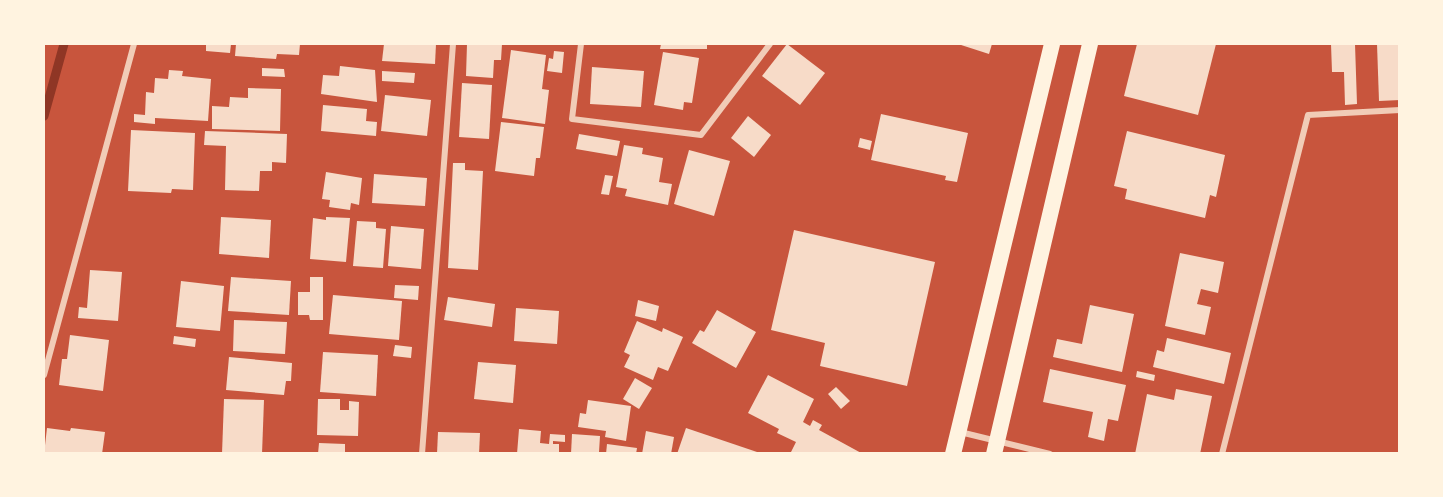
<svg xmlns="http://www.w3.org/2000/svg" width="1443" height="497" font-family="'Times New Roman',serif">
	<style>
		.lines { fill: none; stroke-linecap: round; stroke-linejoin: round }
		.stream { stroke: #8f3625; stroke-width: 9 }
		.building { fill: #f7dbc8 }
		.minor { stroke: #f1ccb7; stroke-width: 6 }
		.trunk { stroke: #fff3e0; stroke-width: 16 }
	</style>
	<rect width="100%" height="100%" fill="#c8553d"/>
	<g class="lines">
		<!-- stream -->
		<path class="stream" d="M44,116L64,44"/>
	</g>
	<!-- building -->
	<g class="building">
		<path d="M206,44H231L230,53L206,51Z"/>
		<path d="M236,44H300L299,55L277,54L276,59L235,56Z"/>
		<path d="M384,44H436L435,64L382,61Z"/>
		<path d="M467,44H502L501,60H494L493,78L466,76Z"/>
		<path d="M661,44H707V49H660Z"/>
		<path d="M787,44L825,73L800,105L762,76Z"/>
		<path d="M958,44H992L989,54Z"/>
		<path d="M1137,44H1216L1198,115L1124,96Z"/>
		<path d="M1331,44H1355L1357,104L1345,105L1344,72H1332Z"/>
		<path d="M1377,44H1400V100L1379,101Z"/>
		<path d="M511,50L546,55L542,89L549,90L545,124L502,118Z"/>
		<path d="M554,51L564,52L562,73L547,71L549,58L553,59Z"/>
		<path d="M663,52L699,58L692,103L684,102L683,110L654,105Z"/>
		<path d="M340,66L375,70L377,102L321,94L323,75L339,76Z"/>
		<path d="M592,67L644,71L641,107L590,104Z"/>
		<path d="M262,68L284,69L285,77L262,76Z"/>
		<path d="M169,70L183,71L182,76L211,79L208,121L155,118V124L134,122V114L145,115L146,92L154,93L155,78L168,79Z"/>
		<path d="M382,71L415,73L414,83L382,81Z"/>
		<path d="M462,83L492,85L489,139L459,137Z"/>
		<path d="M248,88L281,89L280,131L212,129V106L229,107L230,97L248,98Z"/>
		<path d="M385,95L431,100L427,136L381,131Z"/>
		<path d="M323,105L367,109L366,121L377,122L376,136L321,131Z"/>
		<path d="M881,114L968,133L957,182L945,180L946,176L871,160Z"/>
		<path d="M748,116L771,135L754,157L731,138Z"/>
		<path d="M501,122L544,127L540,158H536L534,176L495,171Z"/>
		<path d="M131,130L195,133L193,190L172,189L171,193L128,191Z"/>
		<path d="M205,131L287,134L286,163L272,162V171H260L259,191L225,190L226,146L204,145Z"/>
		<path d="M1127,131L1225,155L1216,197L1210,195L1205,218L1125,199L1127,189L1114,186Z"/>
		<path d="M579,134L620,141L617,156L576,149Z"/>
		<path d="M860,138L872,141L870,150L858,147Z"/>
		<path d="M624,145L643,148L642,154L663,158L659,182L672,184L668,205L625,196L627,189L616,187Z"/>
		<path d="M689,150L730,161L714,216L674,204Z"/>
		<path d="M453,163H465V170L483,171L478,270L448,268Z"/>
		<path d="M326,172L362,178L359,205L351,203L350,210L329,207L330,200L322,199Z"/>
		<path d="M374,174L427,178L425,206L372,203Z"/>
		<path d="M605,175L613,176L609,195L601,194Z"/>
		<path d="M221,217L271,220L269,258L219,254Z"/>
		<path d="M326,217L350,218L346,262L310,259L313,218L326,220Z"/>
		<path d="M357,221L376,222V228L386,229L383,268L353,266Z"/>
		<path d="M391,226L424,229L421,269L388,266Z"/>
		<path d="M794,230L935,262L907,386L820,366L825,343L771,330Z"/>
		<path d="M1180,253L1224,262L1218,293L1201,289L1197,304L1211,307L1205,335L1165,326Z"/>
		<path d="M90,270L122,272L118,321L78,318L79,307L87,308Z"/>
		<path d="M231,277L291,281L289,315L228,311Z"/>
		<path d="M310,277H323V320H310L309,315H298V292H310Z"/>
		<path d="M181,281L224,286L220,331L176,327Z"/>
		<path d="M395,285L419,286L418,300L394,298Z"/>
		<path d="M333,295L402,301L399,340L329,334Z"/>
		<path d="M448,297L495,304L492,327L444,320Z"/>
		<path d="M638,300L659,306L656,321L635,316Z"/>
		<path d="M1090,305L1134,314L1122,372L1053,357L1057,339L1082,344Z"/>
		<path d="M516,308L559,311L557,344L514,341Z"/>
		<path d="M717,310L756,332L736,368L692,343L700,330L704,332Z"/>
		<path d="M234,320L287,322L285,354L233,351Z"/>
		<path d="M637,321L662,332L663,328L683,337L668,371L658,367L653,380L624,367L630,355L624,352Z"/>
		<path d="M70,335L109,340L103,391L59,385L62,359H67Z"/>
		<path d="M174,336L196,339L195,347L173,344Z"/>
		<path d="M1167,338L1231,353L1224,384L1153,367L1157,350L1164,352Z"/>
		<path d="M395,345L412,347L411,358L393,356Z"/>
		<path d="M323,352L378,355L376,396L320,392Z"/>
		<path d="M229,357L292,363L291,381H286L284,395L226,390Z"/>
		<path d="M478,362L516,365L513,403L474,399Z"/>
		<path d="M1050,369L1126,385L1118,421L1108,419L1104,441L1088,437L1093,412L1043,402Z"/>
		<path d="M1137,371L1155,375L1154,381L1136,377Z"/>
		<path d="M768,375L814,399L803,422L810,426L813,420L822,425L819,430L863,454H790L796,442L777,433L779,429L748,413Z"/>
		<path d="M635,378L652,388L639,409L623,399Z"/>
		<path d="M836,387L850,401L841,409L828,394Z"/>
		<path d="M1176,389L1212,396L1200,454H1135L1147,394L1174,400Z"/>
		<path d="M224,399L264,400L262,454H222Z"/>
		<path d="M318,399H340V410H349V401L359,402L358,436L317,435Z"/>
		<path d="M588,400L631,406L626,441L605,437L606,431L578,427L580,413L586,414Z"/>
		<path d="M47,428L70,431L71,428L105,432L102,454H44Z"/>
		<path d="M686,428L760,453V454H677Z"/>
		<path d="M519,429L541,431L540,443L549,444L550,434L565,435V442L553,441V444H559V454H517Z"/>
		<path d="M646,431L674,437L671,454H642Z"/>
		<path d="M438,432L480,433L479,454H437Z"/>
		<path d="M572,434L600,436L599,452L571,454Z"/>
		<path d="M319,443L345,444V454H318Z"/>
		<path d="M607,444L637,448L636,454H606Z"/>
	</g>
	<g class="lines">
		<!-- minor -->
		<g class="minor">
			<path d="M581,44L572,119L701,135L770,44"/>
			<path d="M44,375L134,44"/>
			<path d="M960,432L1050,454"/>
			<path d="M422,454L453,44"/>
			<path d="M1222,454L1308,115L1400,110"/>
		</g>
		<!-- trunk -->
		<g class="trunk">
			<path d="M953,454L1052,44"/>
			<path d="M994,454L1090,44"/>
		</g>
	</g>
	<!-- border -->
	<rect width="1443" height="497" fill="none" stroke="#fff3e0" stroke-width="90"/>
</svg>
